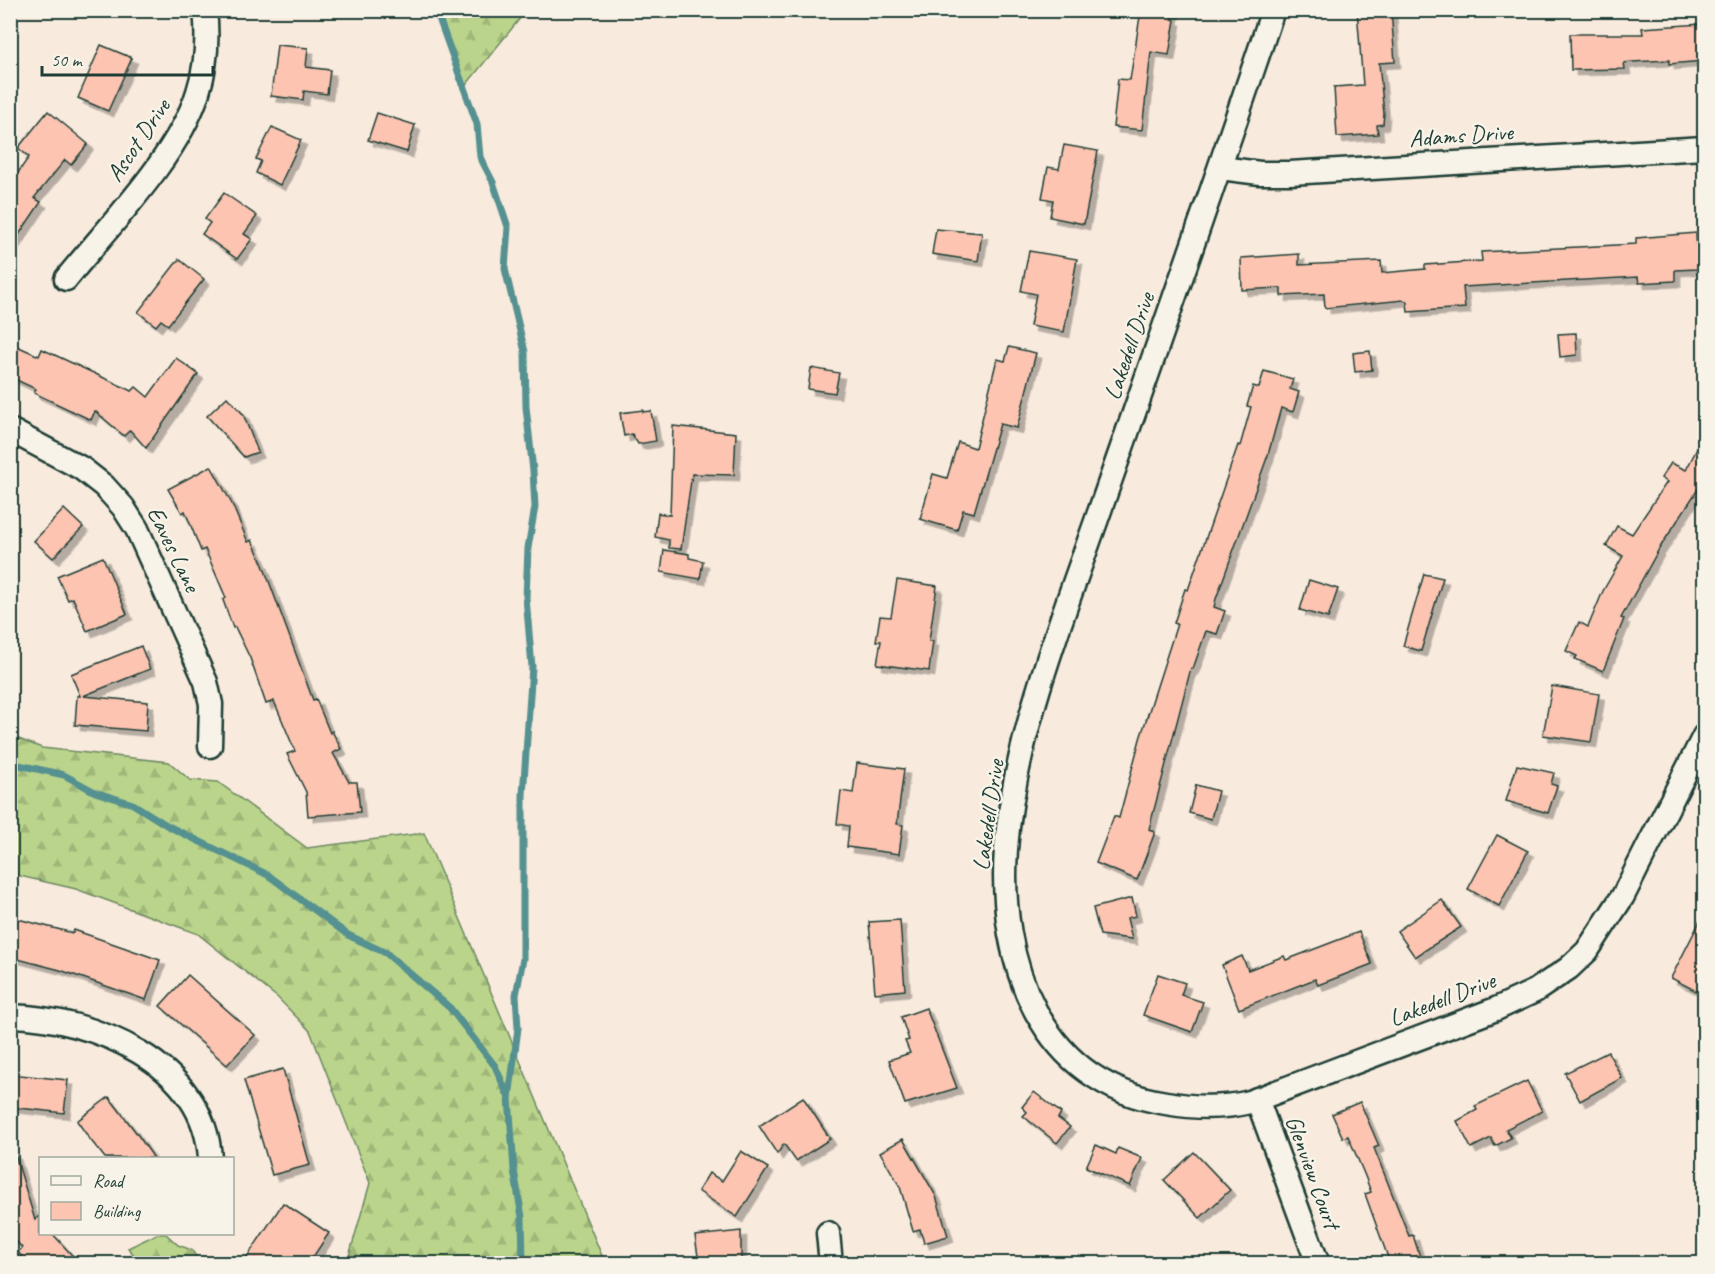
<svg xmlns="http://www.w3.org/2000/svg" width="1715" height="1274" font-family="Caveat,sans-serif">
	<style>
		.forest { fill: url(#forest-firs); stroke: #6c8860; stroke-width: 1.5 }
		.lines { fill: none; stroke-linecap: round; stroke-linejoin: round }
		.stream { stroke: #549190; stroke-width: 7 }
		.building { fill: #fcc4b1; stroke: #1f3d34; stroke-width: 1.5; filter: url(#shadow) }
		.street-casing { stroke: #1f3d34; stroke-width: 27 }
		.street { stroke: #f7f3e8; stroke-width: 22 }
		.labels { text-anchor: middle; stroke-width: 5; stroke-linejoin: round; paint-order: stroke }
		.street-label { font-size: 24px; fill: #1f3d34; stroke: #f7f3e8 }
	</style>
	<defs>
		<pattern id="forest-firs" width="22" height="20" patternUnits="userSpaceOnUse" patternTransform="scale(1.5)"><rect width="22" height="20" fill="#bad48b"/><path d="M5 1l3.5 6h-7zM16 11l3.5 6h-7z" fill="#9fb779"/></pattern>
		<filter id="shadow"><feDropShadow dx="5.5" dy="5.5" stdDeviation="0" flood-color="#0004"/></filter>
	</defs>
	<rect width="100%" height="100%" fill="#f8eadd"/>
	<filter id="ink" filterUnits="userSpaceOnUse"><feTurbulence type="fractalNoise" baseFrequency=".0167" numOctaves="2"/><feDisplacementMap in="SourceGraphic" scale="12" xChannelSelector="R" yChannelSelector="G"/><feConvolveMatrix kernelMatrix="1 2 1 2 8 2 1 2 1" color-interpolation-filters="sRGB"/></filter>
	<g filter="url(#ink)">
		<!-- forest -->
		<g class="forest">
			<path d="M437,11V10L526,11L462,90Z"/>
			<path d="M11,736L42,748L169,762L190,780L218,782L307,848L424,833L605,1263H347L370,1183L310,1031L278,998L198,934L76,889L11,874Z"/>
			<path d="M157,1234H166L178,1245L192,1250L200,1263H141L128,1248Z"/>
		</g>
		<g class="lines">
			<!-- stream -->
			<g class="stream">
				<path d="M436,10L477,124L480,157L493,182L508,227L505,269L525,352L526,407L533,471L535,507L528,548L526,598L532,667L523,795V959L516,995L518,1028L509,1098"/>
				<path d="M10,763L64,775L95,792L133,804L168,826L268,875L348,935L386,953L450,1008L495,1066L509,1098L514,1170L522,1217L523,1264"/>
			</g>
		</g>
		<!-- building -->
		<g class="building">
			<path d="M1141,10H1174L1172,19L1175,20L1169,55L1151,52L1142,130L1113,127L1118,79L1130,80Z"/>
			<path d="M1357,10H1391L1395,62L1379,63L1384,114L1383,124L1377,125L1378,134L1337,137L1334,87L1363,85Z"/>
			<path d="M1702,24L1704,61L1669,64V60L1632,62L1624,63L1625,69L1571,70L1570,34H1643L1642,28Z"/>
			<path d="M101,45L132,58L108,111L78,98Z"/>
			<path d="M277,45L308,48L306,67L330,70L327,94L304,91L303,100L271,96Z"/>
			<path d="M48,111L88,144L71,165L65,160L34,198L41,202L10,248V184L29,157L18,148Z"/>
			<path d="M377,113L415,125L407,152L368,140Z"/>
			<path d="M272,127L301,140L280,185L256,173L261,161L256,159Z"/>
			<path d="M1064,145L1098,151L1084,224L1050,217L1053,200L1042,198L1048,167L1059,169Z"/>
			<path d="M224,193L257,216L244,234L252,239L237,259L202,234L210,223L205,219Z"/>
			<path d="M936,229L982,233L978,261L932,254Z"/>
			<path d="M1696,233L1698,269L1675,270V281L1639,283L1638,277L1463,287L1465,308L1408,312L1407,302L1404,300L1325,308L1324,294L1281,296V288L1242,290L1241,258L1299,254V265L1381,261L1382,273L1425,269V265L1482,261L1481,252L1636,244V238Z"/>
			<path d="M1029,251L1077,259L1064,332L1030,326L1036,294L1021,291Z"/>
			<path d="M179,259L204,279L168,325L161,320L156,326L138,312Z"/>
			<path d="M1576,333L1577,355L1560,357L1558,334Z"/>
			<path d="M10,343L39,356L42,349L132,391L136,387L148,397L176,358L198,374L146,448L130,430L124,436L95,411L91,420L34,393L36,389L10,377Z"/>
			<path d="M1009,347L1036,353L1017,428L1000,424L974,513L963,510L957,530L920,519L933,474L947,478L958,442L975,448L997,359L1005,361Z"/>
			<path d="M1370,351L1372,370L1355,372L1353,353Z"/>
			<path d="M811,368L839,373L835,393L808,389Z"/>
			<path d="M1264,371L1293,379L1290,389L1299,392L1293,412L1281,408L1268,455L1216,599L1214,607L1225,611L1217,634L1206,631L1193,669L1191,668L1149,829L1155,832L1137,880L1096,863L1114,816L1119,818L1140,739L1177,624L1174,623L1185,589L1188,590L1238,445L1240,446L1251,407L1247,406L1253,386L1259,388Z"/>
			<path d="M227,397L243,414L258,452L244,457L207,416Z"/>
			<path d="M643,410V412L651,411L656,441L638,444L632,434L624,436L620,413Z"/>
			<path d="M673,426L736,433L734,475L692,474L681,549L669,548V540L655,537L658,513L670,515Z"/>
			<path d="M1704,435V480L1659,549L1621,618L1624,619L1603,671L1575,659L1577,656L1566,651L1579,622L1588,627L1603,591L1623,556L1606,546L1617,526L1632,534L1667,482L1661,478L1671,463L1686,470Z"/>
			<path d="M211,466L232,504L248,542L252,540L263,565L313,700L316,699L330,733L332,731L341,749L333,753L349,782H357L360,812L308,816L306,792L287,754L295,751L274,701L266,704L250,658L235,627L233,628L223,600L226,598L205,549L201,551L185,511L182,513L168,489Z"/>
			<path d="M64,509L83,527L53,558L34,541Z"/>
			<path d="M664,550L689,554V558L703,561L700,579L661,572Z"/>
			<path d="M103,557L127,614L87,631L73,598L68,600L57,576Z"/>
			<path d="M1424,574L1443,578L1421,651L1403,646Z"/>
			<path d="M897,580L937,586L929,641H933L929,671L877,664L881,641H876L880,616L891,617Z"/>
			<path d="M1309,580L1338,589L1328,618L1300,610Z"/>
			<path d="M141,646L150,669L83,696L148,702L146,731L75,725L77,696H80L71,674Z"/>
			<path d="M1552,686L1599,694L1591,742L1543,735Z"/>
			<path d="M857,763L904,769L897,824L903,825L899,854L847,847L849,826L837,824L841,791L853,793Z"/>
			<path d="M1517,765L1554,773L1551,784L1557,786L1548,813L1506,801Z"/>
			<path d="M1196,785L1218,791L1211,819L1189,813Z"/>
			<path d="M1497,835L1528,851L1499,906L1468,889Z"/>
			<path d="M1132,898L1136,916L1127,918L1132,939L1100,935L1093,908Z"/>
			<path d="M1442,900L1461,927L1415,957L1397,931Z"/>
			<path d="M1704,913V995L1671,978Z"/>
			<path d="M10,917L73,933L74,930L160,960L146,1000L60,970L10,957Z"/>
			<path d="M900,920L905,990L875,993L869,922Z"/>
			<path d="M1359,932L1372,964L1318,985L1315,979L1239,1009L1222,965L1242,956L1248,970L1284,956L1286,960Z"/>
			<path d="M1158,974L1185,983L1181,995L1203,1002L1192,1032L1143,1015Z"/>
			<path d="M188,975L255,1035L227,1065L160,1006Z"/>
			<path d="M926,1008L957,1088L905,1104L889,1060L910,1053L905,1041L909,1040L901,1017Z"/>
			<path d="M1608,1052L1622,1078L1580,1101L1565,1073Z"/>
			<path d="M283,1069L310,1165L272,1175L244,1080Z"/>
			<path d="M10,1074L68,1080L64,1113L10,1107Z"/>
			<path d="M1527,1081L1542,1111L1506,1129L1511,1138L1495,1146L1491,1138L1471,1148L1457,1121L1477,1110L1475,1106Z"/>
			<path d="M1034,1092L1061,1113L1058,1118L1070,1127L1057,1143L1023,1116L1027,1112L1022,1107Z"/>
			<path d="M109,1097L135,1131L154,1158H105L89,1138L77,1121Z"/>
			<path d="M803,1097L830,1139L796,1161L784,1144L777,1154L759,1126Z"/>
			<path d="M1360,1102L1379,1146L1374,1148L1409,1236L1413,1235L1422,1263H1390L1365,1194L1371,1192L1365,1176L1348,1136L1343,1138L1332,1114Z"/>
			<path d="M903,1139L936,1196L948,1236L924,1243L920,1229L913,1231L900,1187L880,1152Z"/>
			<path d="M1096,1145L1116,1154L1118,1148L1142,1158L1130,1186L1086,1167Z"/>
			<path d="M741,1151L768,1168L737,1217L698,1191L709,1173L722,1181Z"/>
			<path d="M1194,1152L1230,1190L1200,1218L1164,1180Z"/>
			<path d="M10,1154H15L35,1220L40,1215V1233H52L79,1263H27L18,1252L22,1248L10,1234Z"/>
			<path d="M283,1203L329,1233L309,1263H243Z"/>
			<path d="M741,1231V1263H699L695,1236Z"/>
		</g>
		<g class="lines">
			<defs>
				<g id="street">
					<path d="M1273,10C1217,178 1158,344 1100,510C1063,616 1014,738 1006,849C998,962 1040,1084 1166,1103C1195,1108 1221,1109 1250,1102L1496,1009L1535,991L1569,968L1587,951L1623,896L1704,736"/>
					<path d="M1220,168L1260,173H1290L1704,148"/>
					<path d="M66,279C108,227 179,155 198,92C206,67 208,37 205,10"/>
					<path d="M10,430L81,468L104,486L123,507L137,529L206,682L211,704L210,746"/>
					<path d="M10,1016C94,1018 204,1063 210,1158"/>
					<path d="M1257,1099L1318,1264"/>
					<path d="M828,1233L831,1264"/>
				</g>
			</defs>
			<!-- street casing -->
			<use href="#street" class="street-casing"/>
			<!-- street -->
			<use href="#street" class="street"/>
		</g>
	</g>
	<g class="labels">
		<!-- street labels -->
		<g class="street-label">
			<text transform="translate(1461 135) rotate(-4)" y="8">Adams Drive</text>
			<text transform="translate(138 140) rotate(-56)" y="8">Ascot Drive</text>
			<text transform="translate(1129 346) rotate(-71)" y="8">Lakedell Drive</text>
			<text transform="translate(174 549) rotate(64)" y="8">Eaves Lane</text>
			<text transform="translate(988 815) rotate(-82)" y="8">Lakedell Drive</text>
			<text transform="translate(1442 999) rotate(-21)" y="8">Lakedell Drive</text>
			<text transform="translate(1313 1172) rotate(70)" y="8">Glenview Court</text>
		</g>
	</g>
	<!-- margin -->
	<rect width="1715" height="1274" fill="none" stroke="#f7f3e8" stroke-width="36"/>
	<rect x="18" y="18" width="1679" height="1238" fill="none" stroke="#1f3d34" stroke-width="2" filter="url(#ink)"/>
	<!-- legend -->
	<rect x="39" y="1157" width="195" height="78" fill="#f7f3e8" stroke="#a1aaa0" stroke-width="1.5"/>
	<rect x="51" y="1176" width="30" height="9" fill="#f7f3e8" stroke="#a1aaa0" stroke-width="1.5"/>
	<text x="93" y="1187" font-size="18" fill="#1f3d34">Road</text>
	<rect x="51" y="1202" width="30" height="18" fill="#fcc4b1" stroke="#a1aaa0" stroke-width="1.5"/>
	<text x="93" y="1217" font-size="18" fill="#1f3d34">Building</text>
	<!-- scale -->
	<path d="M42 66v9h171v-9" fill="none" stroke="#1f3d34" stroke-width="3"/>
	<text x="51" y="66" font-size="18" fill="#1f3d34" stroke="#f7f3e8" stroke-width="4.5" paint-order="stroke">50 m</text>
</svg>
